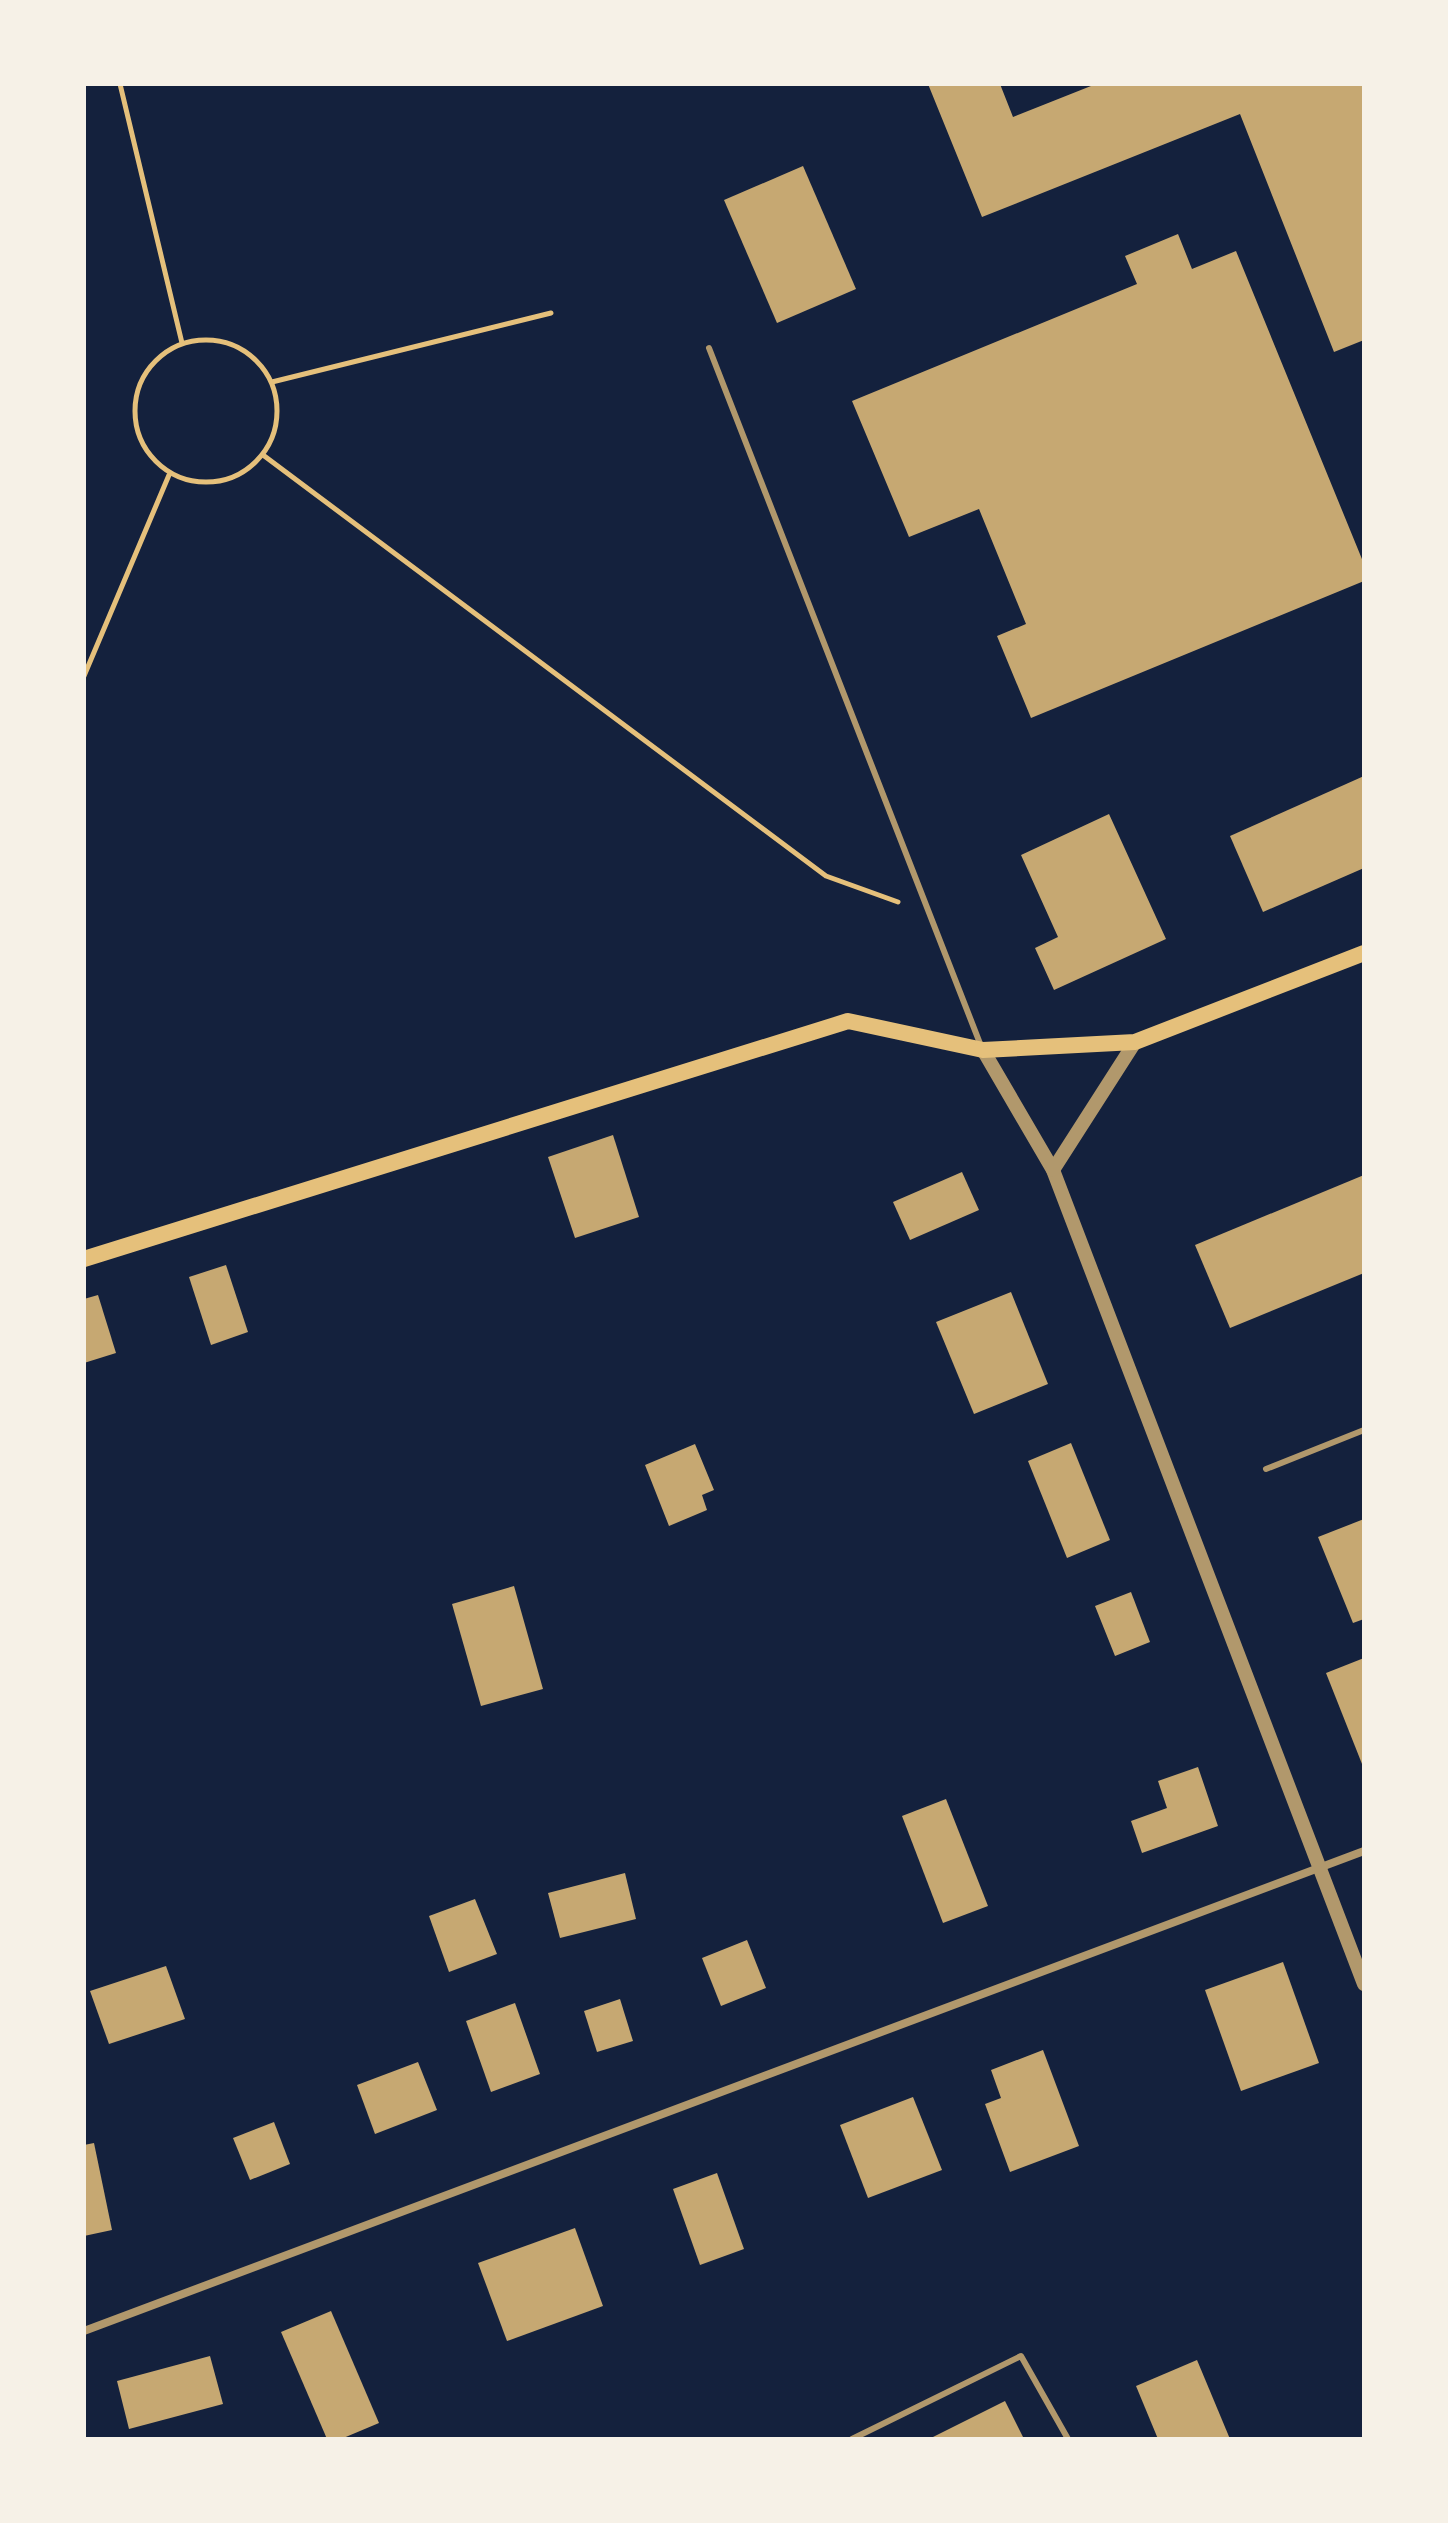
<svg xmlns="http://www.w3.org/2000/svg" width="1448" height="2523" font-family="'Roboto Condensed',sans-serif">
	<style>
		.building { fill: #c6a872 }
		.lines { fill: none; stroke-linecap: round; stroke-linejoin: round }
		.path { stroke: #e5c07b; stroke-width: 5 }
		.service { stroke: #b1986c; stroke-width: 6 }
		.minor { stroke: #b1986c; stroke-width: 8 }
		.tertiary { stroke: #b1986c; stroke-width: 14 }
		.secondary { stroke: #e5c07b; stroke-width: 16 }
	</style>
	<rect width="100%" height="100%" fill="#14213d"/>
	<!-- building -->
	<g class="building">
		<path d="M928,84H1000L1013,117L1096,84H1364V340L1334,352L1240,114L982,217Z"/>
		<path d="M803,166L856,289L777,323L724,200Z"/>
		<path d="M1178,234L1192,269L1236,251L1364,564V581L1031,718L997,636L1026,624L979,509L909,537L852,401L1137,284L1125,256Z"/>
		<path d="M1364,776V868L1263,912L1230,836Z"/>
		<path d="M1109,814L1166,939L1054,990L1035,948L1058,937L1021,855Z"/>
		<path d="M613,1135L639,1217L575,1238L548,1157Z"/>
		<path d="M962,1172L979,1210L910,1240L893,1202Z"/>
		<path d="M1364,1175V1273L1230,1328L1195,1245Z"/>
		<path d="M226,1265L248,1332L211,1345L189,1277Z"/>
		<path d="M1011,1292L1048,1384L974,1414L936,1322Z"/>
		<path d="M98,1295L116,1353L84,1363V1299Z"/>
		<path d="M1071,1443L1110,1540L1067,1558L1028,1461Z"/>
		<path d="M695,1444L714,1490L702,1495L707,1510L669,1526L645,1465Z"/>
		<path d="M1364,1519V1619L1353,1623L1318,1537Z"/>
		<path d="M514,1586L543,1689L481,1706L452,1604Z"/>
		<path d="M1131,1592L1150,1642L1115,1656L1095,1606Z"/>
		<path d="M1364,1658V1769L1326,1673Z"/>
		<path d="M1198,1767L1218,1826L1142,1853L1131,1821L1167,1808L1158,1781Z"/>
		<path d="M946,1799L988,1906L943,1923L902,1816Z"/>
		<path d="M625,1873L636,1919L560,1938L548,1893Z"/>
		<path d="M475,1899L497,1954L449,1972L429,1916Z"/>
		<path d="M747,1940L766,1988L721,2006L702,1958Z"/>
		<path d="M1283,1962L1319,2063L1241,2091L1205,1990Z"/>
		<path d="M166,1966L185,2019L109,2044L90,1991Z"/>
		<path d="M620,1999L633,2041L597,2052L584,2011Z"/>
		<path d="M515,2003L540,2074L491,2092L466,2021Z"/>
		<path d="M1043,2050L1079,2146L1010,2172L985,2104L1001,2098L991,2070Z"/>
		<path d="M418,2062L437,2110L375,2134L357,2085Z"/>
		<path d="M913,2097L942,2170L868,2198L840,2125Z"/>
		<path d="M274,2122L290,2164L250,2180L233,2138Z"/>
		<path d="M94,2143L112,2230L84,2236V2145Z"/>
		<path d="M717,2173L744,2249L700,2265L673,2189Z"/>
		<path d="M575,2228L603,2306L507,2341L478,2263Z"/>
		<path d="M331,2311L379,2423L341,2439H327L281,2332Z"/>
		<path d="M210,2356L223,2404L129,2429L117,2381Z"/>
		<path d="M1197,2360L1230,2439H1158L1136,2386Z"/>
		<path d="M1005,2401L1024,2439H929Z"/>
	</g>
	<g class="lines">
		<!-- path -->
		<g class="path">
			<path d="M120,84L182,343"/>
			<circle cx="206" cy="411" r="71"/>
			<path d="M272,382L551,313"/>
			<path d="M263,455L826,876L898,902"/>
			<path d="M84,676L169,475"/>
		</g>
		<!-- service -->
		<g class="service">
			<path d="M709,348L981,1046"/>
			<path d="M1266,1469L1364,1430"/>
			<path d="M852,2439L1021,2356L1068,2439"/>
		</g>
		<!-- minor -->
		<path class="minor" d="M84,2331L1364,1851"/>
		<!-- tertiary -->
		<g class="tertiary">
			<path d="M983,1050L1053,1170L1364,1984"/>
			<path d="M1053,1170L1135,1042"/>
		</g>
		<!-- secondary -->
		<path class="secondary" d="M84,1259L848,1021L983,1050L1135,1042L1364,953"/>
	</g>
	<!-- border -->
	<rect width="1448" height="2523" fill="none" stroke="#f6f1e7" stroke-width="172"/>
</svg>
